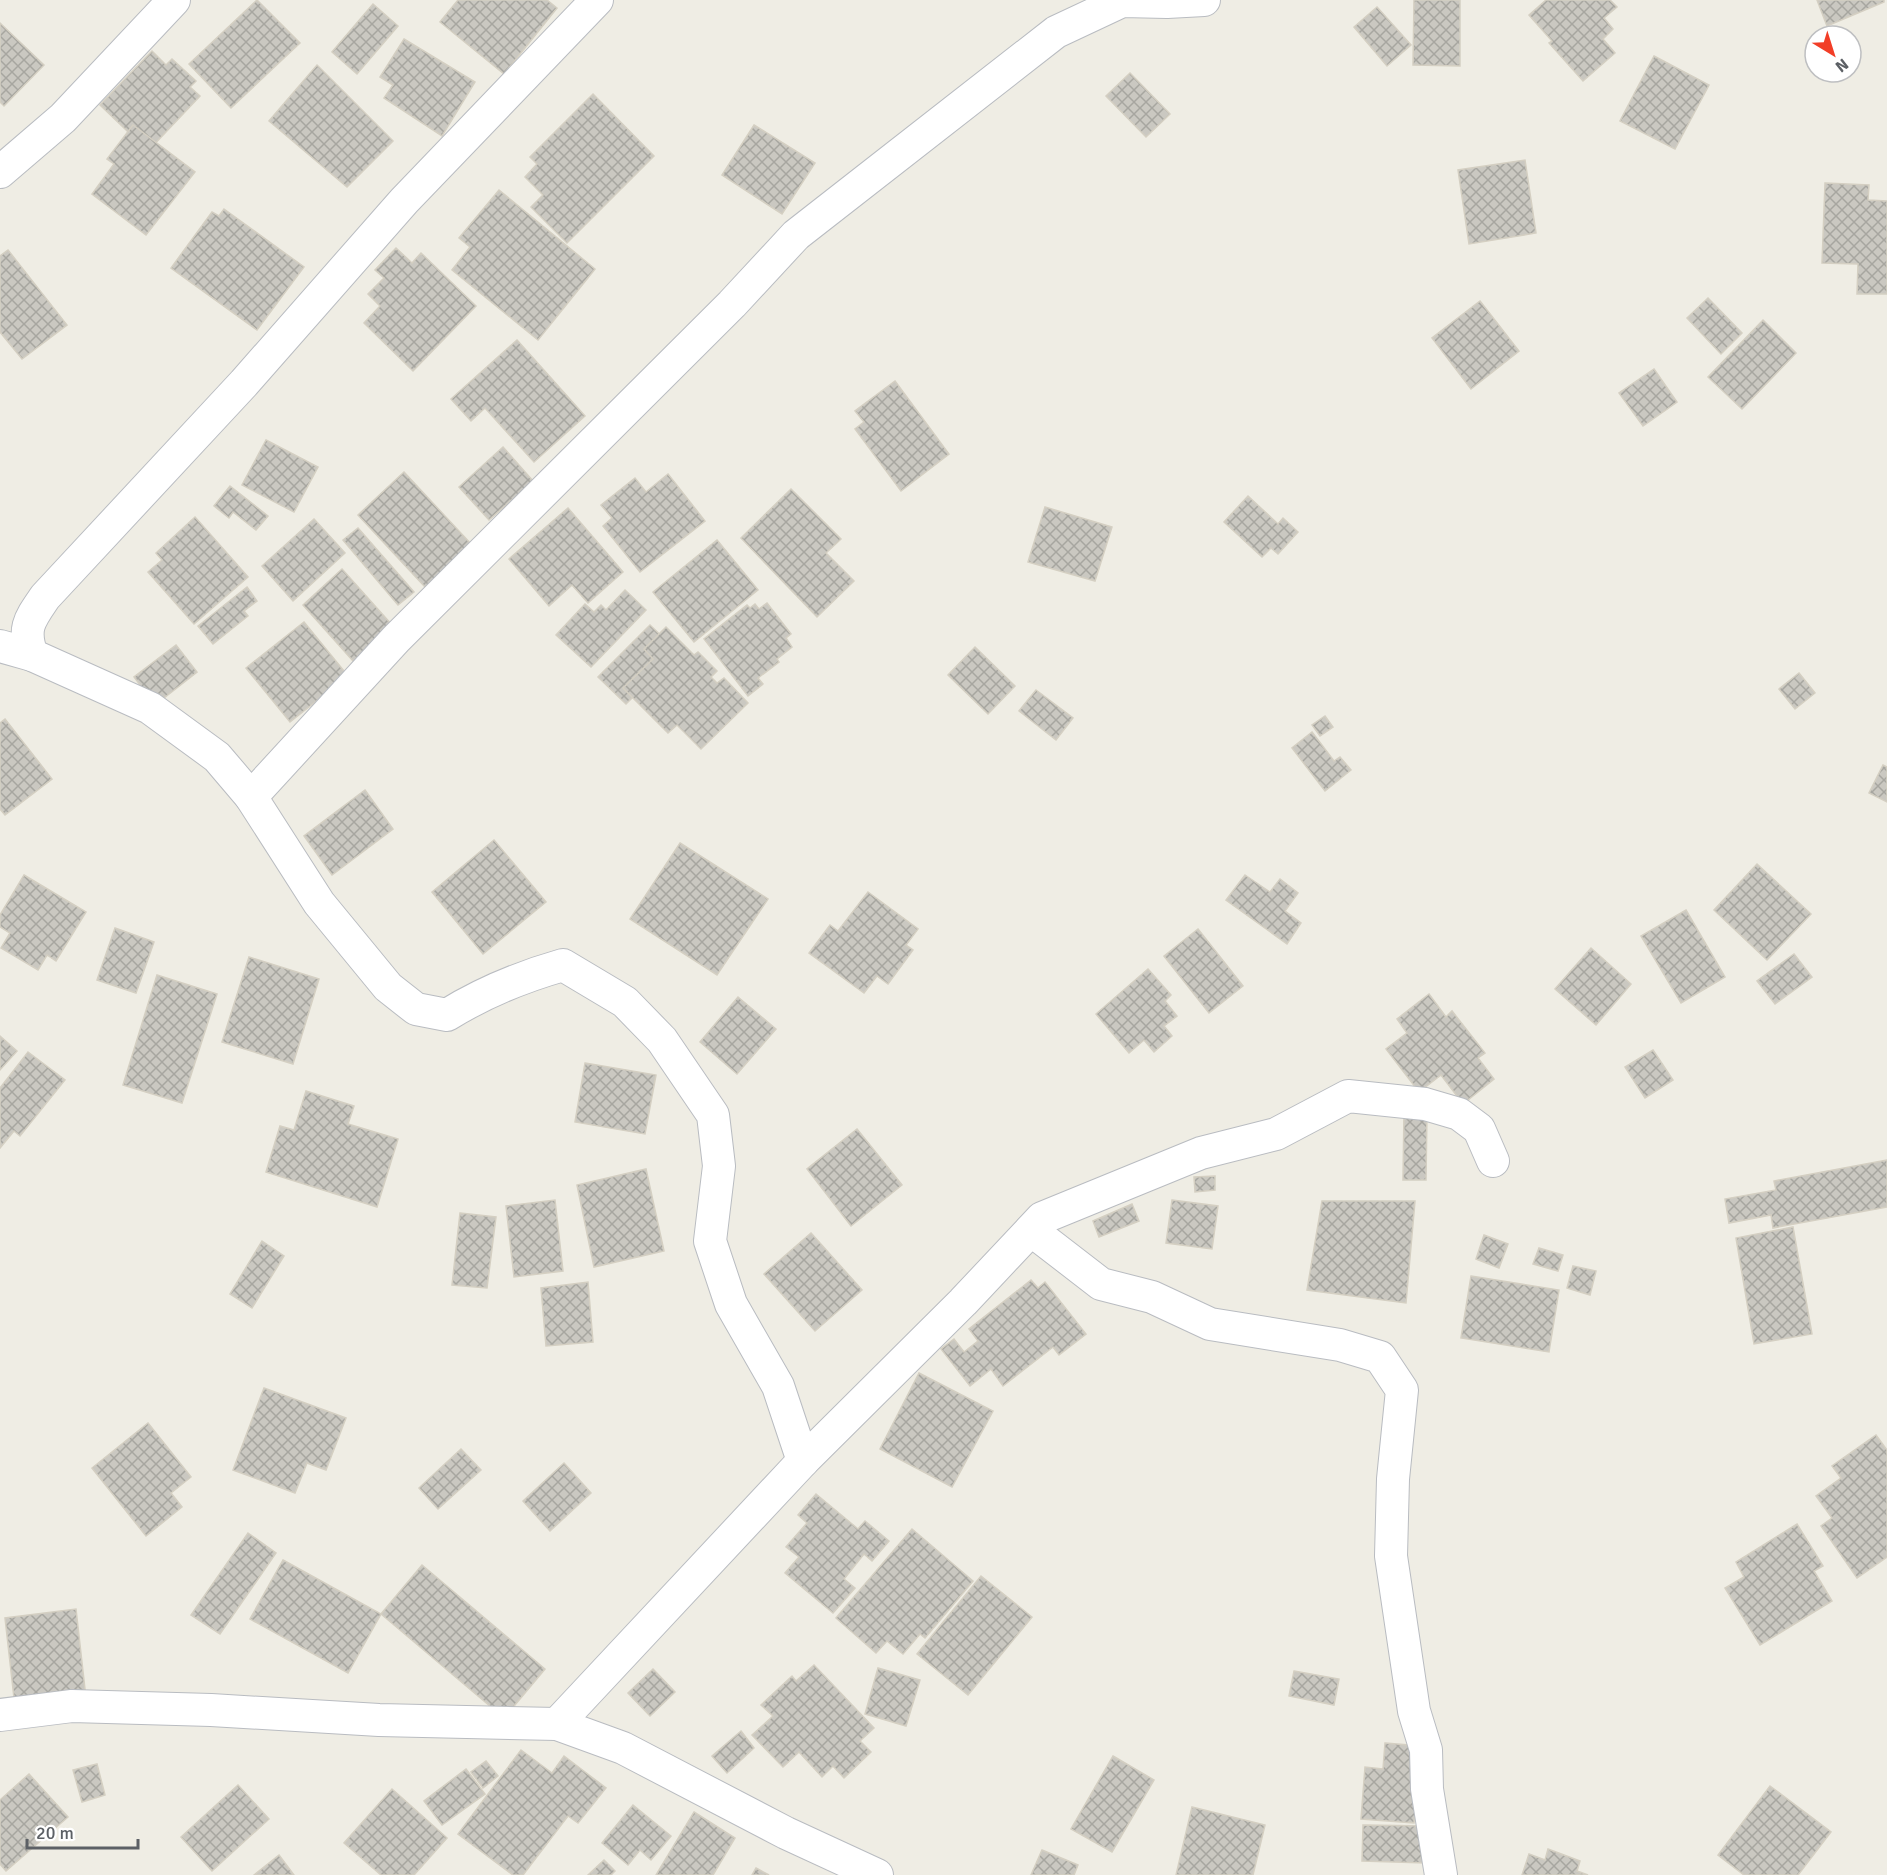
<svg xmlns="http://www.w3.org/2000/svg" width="1887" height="1875" font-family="Signika,sans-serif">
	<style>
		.building { fill: url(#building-cross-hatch); stroke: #d4cfc2; stroke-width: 1.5 }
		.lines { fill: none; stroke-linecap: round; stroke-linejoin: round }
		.street-casing { stroke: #b9bcc1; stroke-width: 34 }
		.street { stroke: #fff; stroke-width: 32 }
	</style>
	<defs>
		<pattern id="building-cross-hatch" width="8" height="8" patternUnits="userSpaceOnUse" patternTransform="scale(1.5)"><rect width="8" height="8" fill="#cac8c1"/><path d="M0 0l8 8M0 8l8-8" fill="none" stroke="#a7a6a0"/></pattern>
	</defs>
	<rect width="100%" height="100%" fill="#efede4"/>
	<!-- building -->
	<g class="building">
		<path d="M257,0L300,43L231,108L189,64Z"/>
		<path d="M458,0H547L557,8L504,74L440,22Z"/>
		<path d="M1414,0H1460V66L1413,65Z"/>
		<path d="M1546,0H1610L1617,7L1604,18L1613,29L1603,39L1615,53L1583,81L1549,43L1552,41L1529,15Z"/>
		<path d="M1817,0H1884V2L1827,26Z"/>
		<path d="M373,4L398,26L357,74L332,52Z"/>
		<path d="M1377,7L1411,45L1387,66L1354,27Z"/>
		<path d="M0,23L44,65L4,106L0,102Z"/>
		<path d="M404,39L475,82L442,136L384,98L393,85L380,77Z"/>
		<path d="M152,51L166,65L172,59L196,81L190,87L200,96L148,151L100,105Z"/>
		<path d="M1654,56L1709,85L1675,149L1620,121Z"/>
		<path d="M317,65L393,141L347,187L269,121Z"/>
		<path d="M1130,73L1170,114L1146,137L1106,96Z"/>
		<path d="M593,94L654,156L567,243L531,207L543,195L525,177L537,164L530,157Z"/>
		<path d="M133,125L195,172L146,235L92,194L114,164L107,159Z"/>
		<path d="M754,125L815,163L782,214L722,175Z"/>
		<path d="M1525,160L1536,233L1469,244L1458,170Z"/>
		<path d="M1825,183L1869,185L1868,200L1887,201V294H1857L1858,264L1822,263Z"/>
		<path d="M499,190L595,269L538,340L452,270L470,247L459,238Z"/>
		<path d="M224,209L304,267L257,330L171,268L212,212L219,216Z"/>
		<path d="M396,248L412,263L421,253L476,306L413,371L364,323L380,306L368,294L384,278L375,270Z"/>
		<path d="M8,250L67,325L22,359L0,332V256Z"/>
		<path d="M1708,298L1742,333L1721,354L1687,318Z"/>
		<path d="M1480,301L1519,351L1471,389L1432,338Z"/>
		<path d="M1763,320L1796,353L1742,409L1708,377Z"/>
		<path d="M517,340L585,416L534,462L485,408L471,421L451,399Z"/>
		<path d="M1654,369L1677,402L1643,426L1619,393Z"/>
		<path d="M895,381L949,454L901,491L855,429L864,422L855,411Z"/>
		<path d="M266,440L318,467L294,512L242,485Z"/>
		<path d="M503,447L533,481L489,520L459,487Z"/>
		<path d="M404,472L471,544L425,587L358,515Z"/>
		<path d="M668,474L705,521L640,572L603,526L612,518L601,505L635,478L646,492Z"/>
		<path d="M230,486L268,516L256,530L233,512L229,518L214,506Z"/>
		<path d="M791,489L841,539L826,553L854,581L817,617L741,538Z"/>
		<path d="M1248,496L1278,524L1283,518L1298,532L1278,554L1271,548L1262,557L1224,522Z"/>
		<path d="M1045,507L1112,527L1095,581L1028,562Z"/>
		<path d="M568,508L623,572L588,603L572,585L549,606L509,559Z"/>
		<path d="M195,517L248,577L194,624L148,572L162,560L156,553Z"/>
		<path d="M314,519L345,553L293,601L262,566Z"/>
		<path d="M358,528L414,592L398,605L343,540Z"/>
		<path d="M717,540L758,590L694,642L653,592Z"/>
		<path d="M342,569L392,625L353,661L303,605Z"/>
		<path d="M247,587L257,601L244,611L248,616L213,644L198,626Z"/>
		<path d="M625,590L646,610L591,667L556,635L585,604L594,612L601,605L606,610Z"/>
		<path d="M767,603L791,634L786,638L792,647L777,659L779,662L758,678L763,684L748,696L704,639L747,605L750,608L755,604L759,609Z"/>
		<path d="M304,622L348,676L290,722L246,668Z"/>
		<path d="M650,625L678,652L626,704L598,677Z"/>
		<path d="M666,627L694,655L698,652L717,671L711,677L717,683L724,678L748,703L701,749L677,725L668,733L623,688L653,659L644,649Z"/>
		<path d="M176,645L197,672L155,705L134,677Z"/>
		<path d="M975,647L1015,686L988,714L948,675Z"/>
		<path d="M1799,673L1815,693L1795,709L1779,689Z"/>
		<path d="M1036,690L1073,718L1056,740L1019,711Z"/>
		<path d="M1325,716L1333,727L1320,736L1312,725Z"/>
		<path d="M5,719L52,779L5,815L0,809V723Z"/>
		<path d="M1312,732L1334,761L1340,757L1351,770L1325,791L1292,748Z"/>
		<path d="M1883,765L1887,767V802L1869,793Z"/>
		<path d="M365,790L393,829L332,875L304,836Z"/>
		<path d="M494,840L546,902L483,954L432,892Z"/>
		<path d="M680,843L768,899L717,975L630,919Z"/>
		<path d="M1757,864L1811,914L1767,960L1714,910Z"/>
		<path d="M24,875L86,912L56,961L47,955L38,970L1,948L10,933L0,927V915Z"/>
		<path d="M1245,875L1270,892L1280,879L1298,893L1285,911L1301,923L1287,944L1226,900Z"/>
		<path d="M868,892L918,929L906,945L913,950L888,984L877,976L864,993L809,953L830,925L838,931Z"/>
		<path d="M1686,910L1725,977L1681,1003L1641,936Z"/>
		<path d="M115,928L154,942L136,993L97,980Z"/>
		<path d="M1198,929L1243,986L1209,1013L1164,956Z"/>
		<path d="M1591,948L1631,984L1596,1025L1555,989Z"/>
		<path d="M1794,954L1812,977L1775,1004L1757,981Z"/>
		<path d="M249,957L319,979L293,1064L222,1042Z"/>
		<path d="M1148,969L1171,995L1165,1001L1177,1016L1164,1026L1172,1036L1154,1052L1144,1040L1129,1053L1096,1014Z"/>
		<path d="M157,975L217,994L182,1103L123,1085Z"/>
		<path d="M1429,994L1446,1017L1452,1011L1485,1053L1478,1058L1494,1079L1463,1104L1441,1075L1419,1092L1386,1049L1407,1033L1397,1019Z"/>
		<path d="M738,997L776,1029L737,1074L700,1042Z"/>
		<path d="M0,1036L17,1051L0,1070Z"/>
		<path d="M1653,1050L1673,1080L1645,1098L1625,1067Z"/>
		<path d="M28,1052L65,1080L20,1136L14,1131L0,1148V1088Z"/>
		<path d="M585,1063L656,1075L645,1134L575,1122Z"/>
		<path d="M306,1091L354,1106L348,1124L398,1139L377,1207L266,1172L280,1126L294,1130Z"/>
		<path d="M1404,1111H1427L1426,1180H1403Z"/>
		<path d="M857,1129L902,1185L851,1226L807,1169Z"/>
		<path d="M1887,1160V1207L1773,1228L1771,1215L1729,1223L1725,1199L1776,1190L1774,1181Z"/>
		<path d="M646,1169L664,1251L594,1267L577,1185Z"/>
		<path d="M1215,1176V1190L1195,1192L1194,1177Z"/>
		<path d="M555,1200L563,1271L514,1277L506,1206Z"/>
		<path d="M1172,1200L1218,1206L1212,1249L1166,1243Z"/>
		<path d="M1322,1201H1415L1406,1303L1307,1290Z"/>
		<path d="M1132,1204L1139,1221L1099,1237L1093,1221Z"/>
		<path d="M460,1213L496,1217L487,1288L452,1285Z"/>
		<path d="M1793,1227L1812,1334L1754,1344L1736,1238Z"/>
		<path d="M811,1233L862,1290L815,1331L764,1274Z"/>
		<path d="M1484,1235L1508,1244L1499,1268L1476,1259Z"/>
		<path d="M262,1241L284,1256L252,1308L230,1294Z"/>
		<path d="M1539,1248L1563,1255L1558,1271L1533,1264Z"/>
		<path d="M1573,1266L1596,1271L1590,1295L1567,1288Z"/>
		<path d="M1471,1276L1559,1290L1549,1352L1461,1338Z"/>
		<path d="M1031,1280L1038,1288L1045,1282L1086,1334L1059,1355L1053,1347L1003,1386L991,1369L970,1386L941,1349L954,1339L964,1352L978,1341L969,1329Z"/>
		<path d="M588,1282L593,1342L546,1346L541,1288Z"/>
		<path d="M919,1373L993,1411L952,1487L880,1449Z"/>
		<path d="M264,1388L346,1418L326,1470L307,1463L295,1493L233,1470Z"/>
		<path d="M148,1423L191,1477L171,1493L182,1507L146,1536L92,1468Z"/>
		<path d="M1876,1435L1887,1450V1557L1857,1578L1821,1526L1832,1518L1816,1496L1841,1478L1832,1466Z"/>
		<path d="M461,1449L481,1470L438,1509L419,1488Z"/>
		<path d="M564,1463L591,1493L550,1531L523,1501Z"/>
		<path d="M816,1494L858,1529L865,1521L889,1541L872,1561L864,1554L844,1579L855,1588L833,1613L785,1573L799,1557L786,1547L807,1523L798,1515Z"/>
		<path d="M1797,1524L1823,1566L1814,1571L1832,1601L1760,1645L1725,1588L1744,1577L1736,1562Z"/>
		<path d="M912,1529L973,1581L925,1638L920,1634L903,1654L887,1641L876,1653L836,1618Z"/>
		<path d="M248,1533L276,1553L220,1634L191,1615Z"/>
		<path d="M283,1560L381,1614L348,1673L250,1619Z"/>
		<path d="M422,1565L545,1669L504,1718L381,1614Z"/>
		<path d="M981,1576L1032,1617L968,1695L917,1654Z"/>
		<path d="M76,1609L86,1698L15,1707L5,1618Z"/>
		<path d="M814,1665L874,1728L860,1741L871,1752L844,1778L833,1766L822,1777L799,1752L783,1767L752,1735L773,1716L761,1705L792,1676L796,1681Z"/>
		<path d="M878,1668L920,1680L906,1726L865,1714Z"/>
		<path d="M653,1669L675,1692L650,1716L628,1693Z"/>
		<path d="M1294,1671L1339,1679L1334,1705L1289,1696Z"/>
		<path d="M741,1731L754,1748L727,1773L712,1756Z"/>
		<path d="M1385,1743L1421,1746L1414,1823L1361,1819L1365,1767L1383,1769Z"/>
		<path d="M521,1750L552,1773L564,1756L606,1788L578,1823L568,1816L523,1875H513L458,1834Z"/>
		<path d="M1113,1756L1154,1780L1112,1852L1071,1829Z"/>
		<path d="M486,1761L498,1776L483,1788L471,1772Z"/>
		<path d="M97,1764L105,1795L82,1802L73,1770Z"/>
		<path d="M466,1769L485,1794L442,1825L424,1801Z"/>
		<path d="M29,1774L68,1817L6,1871L0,1864V1800Z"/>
		<path d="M238,1785L269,1819L212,1871L181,1837Z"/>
		<path d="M1770,1786L1831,1832L1798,1875H1744L1718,1855Z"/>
		<path d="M392,1789L447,1838L414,1875H381L344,1843Z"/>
		<path d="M633,1805L671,1836L651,1860L640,1850L628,1865L602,1843Z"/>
		<path d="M1192,1807L1265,1825L1253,1875H1176Z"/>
		<path d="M694,1812L735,1838L713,1875H656Z"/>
		<path d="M1363,1825L1427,1826L1426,1863L1362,1861Z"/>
		<path d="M1548,1849L1580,1861L1577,1871L1588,1875H1522L1529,1854L1545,1860Z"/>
		<path d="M1042,1850L1078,1865L1074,1875H1031Z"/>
		<path d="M279,1855L294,1875H254Z"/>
		<path d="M604,1860L615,1871L611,1875H588Z"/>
		<path d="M756,1868L769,1875H752Z"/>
	</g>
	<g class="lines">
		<defs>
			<g id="street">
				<path d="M597,0L404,201L244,383L45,597C30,619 22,628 32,655L150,708L217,757L251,797L319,903L388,987L416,1009L447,1015C484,992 521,977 563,965L625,1002L662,1040L713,1115L719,1166L710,1241L731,1304L778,1386L803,1461"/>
				<path d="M0,172L63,118L174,0"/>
				<path d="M0,646L32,655"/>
				<path d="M251,797L396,639L732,304L796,235L1056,32L1122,1L1167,2L1204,0"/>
				<path d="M1031,1230L1101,1284L1152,1297L1210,1324L1340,1345L1380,1357L1402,1390L1393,1479L1391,1556L1414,1711L1426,1750L1427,1789L1441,1875"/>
				<path d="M0,1715L72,1706L211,1710L379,1720L557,1724L623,1748L786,1833L877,1875"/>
				<path d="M557,1724L803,1461L963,1302L1042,1218L1201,1153L1276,1134L1348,1096L1425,1104L1459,1114L1479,1129L1493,1161"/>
			</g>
		</defs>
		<!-- street casing -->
		<use href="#street" class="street-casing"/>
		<!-- street -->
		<use href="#street" class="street"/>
	</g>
	<!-- north arrow -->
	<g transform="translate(1833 54) rotate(142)"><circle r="28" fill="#ffffff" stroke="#bebfc1" stroke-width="1.5"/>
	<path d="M0-4.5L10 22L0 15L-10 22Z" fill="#f23e27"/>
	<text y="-9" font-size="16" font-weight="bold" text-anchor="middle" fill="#5c6065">N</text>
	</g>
	<!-- scale -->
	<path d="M27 1839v9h111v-9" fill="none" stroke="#5c6065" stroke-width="3"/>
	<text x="36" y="1839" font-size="18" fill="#5c6065" stroke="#ffffff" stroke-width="4.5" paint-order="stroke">20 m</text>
</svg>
